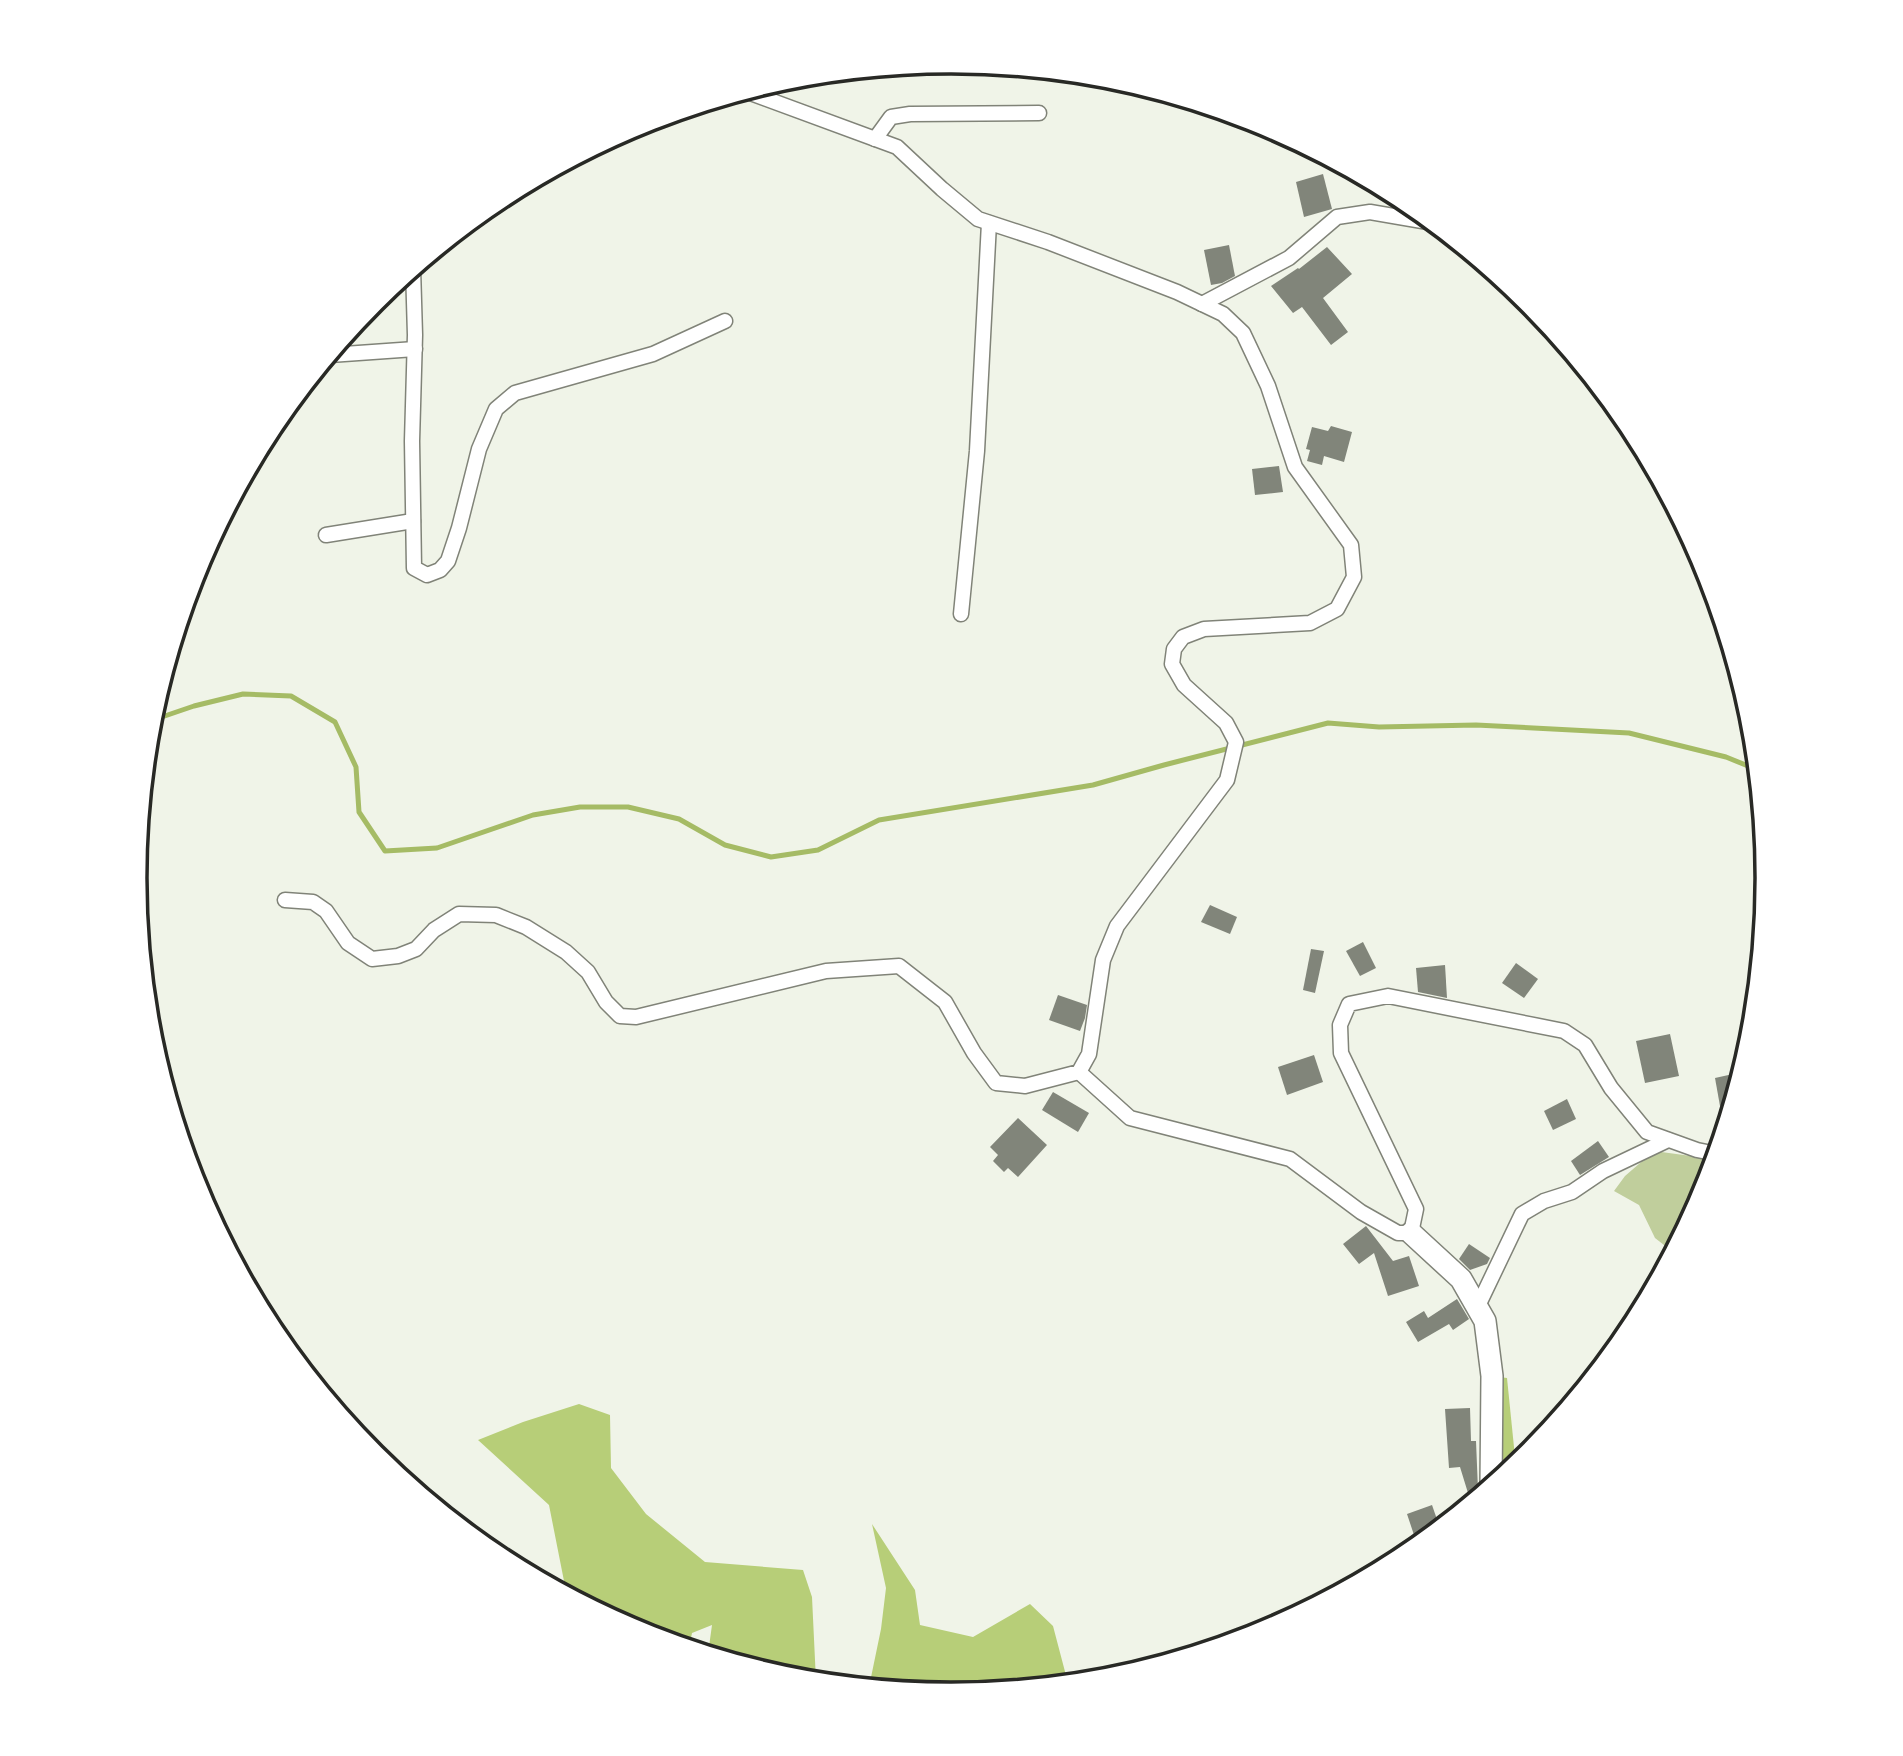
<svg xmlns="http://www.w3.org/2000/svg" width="1903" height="1756" font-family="Cabin,sans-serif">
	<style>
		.green { fill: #c0ce9c }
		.forest { fill: #b7ce78 }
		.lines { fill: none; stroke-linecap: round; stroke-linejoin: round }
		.stream { stroke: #a5bb65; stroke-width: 5 }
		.building { fill: #81857a }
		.street-casing { stroke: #808378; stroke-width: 17 }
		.secondary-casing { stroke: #808378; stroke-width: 24 }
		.street { stroke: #fff; stroke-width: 14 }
		.secondary { stroke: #fff; stroke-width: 21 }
		.rim { fill: none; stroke: #282925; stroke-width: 3.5 }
	</style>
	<rect width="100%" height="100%" fill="#f0f4e8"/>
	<!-- green -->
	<path class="green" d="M1654,1151L1691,1156L1715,1162L1706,1191L1673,1252L1655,1238L1639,1205L1614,1191L1625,1176Z"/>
	<!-- forest -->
	<g class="forest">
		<path d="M1492,1376L1507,1378L1516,1467L1485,1491Z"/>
		<path d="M579,1404L610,1415L611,1468L646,1514L705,1562L803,1570L812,1597L816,1681L792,1679L708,1654L712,1625L692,1633L689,1648L639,1632L571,1596L564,1581L549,1505L478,1440L523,1422Z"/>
		<path d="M872,1524L915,1590L920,1625L973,1637L1030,1604L1053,1626L1068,1683L952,1695L869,1687L881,1629L886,1588Z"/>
	</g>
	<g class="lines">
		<!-- stream -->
		<path class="stream" d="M150,721L194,706L243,694L291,696L335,722L356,767L359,812L385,851L437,848L533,815L580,807H628L679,819L725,845L771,857L818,850L879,820L1093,785L1164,765L1328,723L1379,727L1476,725L1629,733L1726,757L1758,770"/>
	</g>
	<!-- building -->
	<g class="building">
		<path d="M1323,174L1332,209L1304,217L1296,182Z"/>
		<path d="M1229,245L1235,276L1222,283L1211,285L1204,250Z"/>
		<path d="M1327,247L1352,274L1323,298L1348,332L1331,345L1302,307L1293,313L1271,286L1298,268L1299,269Z"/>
		<path d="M1331,426L1352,432L1344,462L1324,456L1322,465L1307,461L1310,450L1306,449L1312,427L1328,431Z"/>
		<path d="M1279,466L1283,492L1255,495L1252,469Z"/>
		<path d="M1210,905L1237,917L1230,934L1201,922Z"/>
		<path d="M1363,942L1376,968L1360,976L1346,951Z"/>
		<path d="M1311,949L1324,951L1315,993L1303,990Z"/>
		<path d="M1516,963L1538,979L1524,998L1502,983Z"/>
		<path d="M1445,965L1447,998L1418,992L1416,968Z"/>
		<path d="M1058,995L1087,1005L1085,1018L1080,1031L1049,1020Z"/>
		<path d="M1670,1034L1679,1076L1645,1083L1636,1041Z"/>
		<path d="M1314,1055L1323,1082L1287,1095L1278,1067Z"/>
		<path d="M1742,1072L1733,1103L1720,1106L1715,1078Z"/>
		<path d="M1053,1092L1089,1113L1078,1132L1042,1110Z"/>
		<path d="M1567,1099L1576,1119L1553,1130L1544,1111Z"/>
		<path d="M1018,1118L1047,1145L1018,1177L1008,1168L1004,1172L993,1161L998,1155L990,1147Z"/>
		<path d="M1598,1141L1609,1157L1580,1175L1571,1161Z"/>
		<path d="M1366,1226L1393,1261L1409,1256L1419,1286L1388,1296L1374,1253L1359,1264L1343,1244Z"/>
		<path d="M1469,1244L1490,1258L1487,1264L1470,1270L1459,1259Z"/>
		<path d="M1457,1299L1469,1319L1453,1330L1449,1324L1418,1342L1406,1322L1424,1311L1428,1318Z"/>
		<path d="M1470,1408L1471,1441H1476L1478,1490L1468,1493L1460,1467L1449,1468L1445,1409Z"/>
		<path d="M1432,1505L1440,1528L1418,1547L1407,1514Z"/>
	</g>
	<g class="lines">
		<defs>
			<g id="street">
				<path d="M875,139L891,117L910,114L1039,113"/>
				<path d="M413,268L415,335L412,441L414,568L427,575L440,570L448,561L459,528L479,449L496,409L515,393L653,354L725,321"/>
				<path d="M1202,304L1289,258L1337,217L1370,212L1434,223"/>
				<path d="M330,355L415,349"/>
				<path d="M326,535L413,521"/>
				<path d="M961,614L977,451L989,223"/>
				<path d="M285,900L313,902L326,911L348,943L372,959L398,956L416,949L434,930L459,914L496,915L526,927L566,952L588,972L606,1002L620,1016L636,1017L826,971L899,966L945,1002L974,1053L996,1083L1025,1086L1079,1072L1089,1054L1103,960L1117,926L1227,780L1236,742L1226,723L1184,685L1172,664L1174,649L1183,637L1204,629L1310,623L1337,609L1354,577L1351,545L1295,467L1268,386L1243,333L1223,314L1177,292L1048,242L978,219L942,189L897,147L745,91"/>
				<path d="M1079,1072L1130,1118L1290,1159L1361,1212L1398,1233H1411L1416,1209L1341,1053L1340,1025L1349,1004L1388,996L1564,1031L1585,1045L1611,1088L1647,1132L1697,1150L1717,1154"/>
				<path d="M1477,1308L1522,1214L1544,1201L1572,1192L1603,1171L1668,1140"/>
			</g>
			<path id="secondary" d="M1411,1233L1461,1279L1485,1321L1492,1376L1491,1487"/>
		</defs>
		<!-- street casing -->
		<use href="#street" class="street-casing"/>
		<!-- secondary casing -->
		<use href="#secondary" class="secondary-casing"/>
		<!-- street -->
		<use href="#street" class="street"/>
		<!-- secondary -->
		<use href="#secondary" class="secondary"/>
	</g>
	<!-- crop -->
	<path d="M0 0H1903V1756H0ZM147 878a804 804 0 1 1 1608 0a804 804 0 1 1-1608 0Z" fill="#fff" fill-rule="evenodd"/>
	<path class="rim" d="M147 878a804 804 0 1 1 1608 0a804 804 0 1 1-1608 0Z"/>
</svg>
